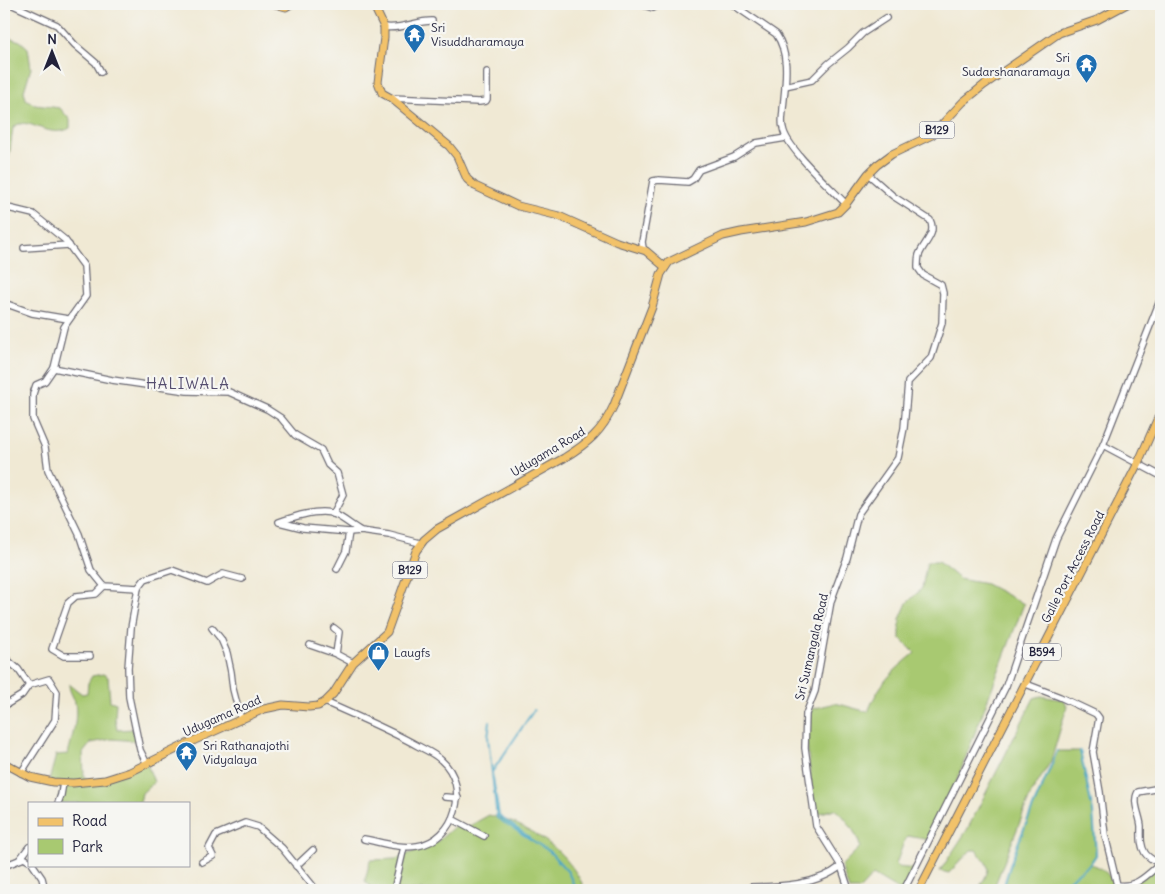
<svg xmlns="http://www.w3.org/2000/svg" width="1165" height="894" font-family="Delius,sans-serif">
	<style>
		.green { fill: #a8c971; stroke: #657656 }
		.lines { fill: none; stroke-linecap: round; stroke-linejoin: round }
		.stream { stroke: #47a6c6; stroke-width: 2 }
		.minor-casing { stroke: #6a6871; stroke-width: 8 }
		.major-casing { stroke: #6a6871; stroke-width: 9 }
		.minor { stroke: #fff; stroke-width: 5.5 }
		.major { stroke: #f2c26a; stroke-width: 7 }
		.labels { text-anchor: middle; stroke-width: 4.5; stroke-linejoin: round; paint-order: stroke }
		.shield { fill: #f6f6f2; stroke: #626272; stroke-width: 1 }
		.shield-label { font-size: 11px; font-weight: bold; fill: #22223b }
		.poi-label { font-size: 12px; fill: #22223b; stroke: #f6f6f2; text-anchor: start }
		.street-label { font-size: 12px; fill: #22223b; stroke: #f6f6f2 }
		.quarter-label { font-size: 15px; letter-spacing: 1px; fill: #554e6f; stroke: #f6f6f2 }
	</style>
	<rect width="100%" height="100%" fill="#f6f6f2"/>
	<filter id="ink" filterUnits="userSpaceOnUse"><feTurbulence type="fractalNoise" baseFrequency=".02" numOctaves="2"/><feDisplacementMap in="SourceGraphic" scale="10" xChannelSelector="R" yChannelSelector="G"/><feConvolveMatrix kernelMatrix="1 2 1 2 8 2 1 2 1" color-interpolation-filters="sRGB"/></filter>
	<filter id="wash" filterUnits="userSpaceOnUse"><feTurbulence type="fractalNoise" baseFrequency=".0096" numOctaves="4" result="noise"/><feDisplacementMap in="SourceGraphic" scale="20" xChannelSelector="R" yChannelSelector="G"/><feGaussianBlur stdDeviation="1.12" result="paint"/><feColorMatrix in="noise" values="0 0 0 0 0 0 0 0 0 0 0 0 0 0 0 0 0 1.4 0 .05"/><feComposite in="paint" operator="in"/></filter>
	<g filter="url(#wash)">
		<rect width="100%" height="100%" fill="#f0e9d4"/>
		<!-- green -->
		<g class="green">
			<path d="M4,36L20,41L28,48L31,68L24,91L26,99L35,105L60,108L70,120V128C51,139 32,120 20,124C17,124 15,126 13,128L9,157H4Z"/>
			<path d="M927,562H938L959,579L986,584L1024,604L951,796L929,840L908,836L905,839L896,864L898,867L915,869L904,890H898L873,875L859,890H849L841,866L860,847C859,837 844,814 835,809L814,815L806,733L812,709L835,703L868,712C879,683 892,672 915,653L900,638V619L907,603L922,588Z"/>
			<path d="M103,674L108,677L110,701L116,703L115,718L117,730L135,729L138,741L112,739L91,743L83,753L84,776L88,782L147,764L154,782L142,793L140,803H58L63,783L49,781L56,755L68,754C72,737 78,720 75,702C73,696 69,691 69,684L82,694L87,693L88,683L92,676Z"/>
			<path d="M1041,696L1064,700L1067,706L1051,761L1031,794L993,890H978C990,868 993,870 976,850H971L949,873L940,871L967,830L1034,698Z"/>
			<path d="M1057,751H1080L1093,812L1096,855L1090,864C1112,869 1106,883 1127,886L1161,865V890H1003C1015,842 1039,797 1057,751Z"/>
			<path d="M489,815C501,819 515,822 526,829C552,842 574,863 585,890H374L365,881L370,860L396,859L438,841L455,826L464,829Z"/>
		</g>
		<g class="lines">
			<!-- stream -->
			<g class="stream">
				<path d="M490,721L488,737L497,818L549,851L568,872L576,890"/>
				<path d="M492,772L534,710"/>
				<path d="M493,778L499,816L529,837"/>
				<path d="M1003,890C1015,842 1039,797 1057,751"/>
				<path d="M1055,890L1090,864L1096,855L1093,812L1080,751"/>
			</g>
		</g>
	</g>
	<g filter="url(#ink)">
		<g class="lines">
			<defs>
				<g id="minor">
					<path d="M11,4L57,25L75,45L96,63L101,72"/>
					<path d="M640,4L653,8L660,4"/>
					<path d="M732,4L776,34C791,55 785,85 783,109C783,115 781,122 783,128C786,148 831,188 846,204"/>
					<path d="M384,27C401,30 415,21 432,21"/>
					<path d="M785,86L812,80L828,64L848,48L863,33L886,18"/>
					<path d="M391,98L479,102L486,101L487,99V72"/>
					<path d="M4,207L33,214L65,240L84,266L86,296L64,327L54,368L45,381L36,385L33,394V419L45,447L48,470L79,534L91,570L104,586L138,588"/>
					<path d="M24,248L69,245"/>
					<path d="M646,251L643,248L642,242L653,181L659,180L688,182L693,179L699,170L734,157L756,143L786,138"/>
					<path d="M4,303L32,313L68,319"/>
					<path d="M54,368L112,380L187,391L229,392L267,409L281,418L295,435L321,450L328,465L337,473L343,495L333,514"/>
					<path d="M1103,445L1161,476"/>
					<path d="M361,531C352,526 343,518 334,514C319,508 293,517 279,522L303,528L349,532L361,531L389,535L420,543"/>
					<path d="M337,569L346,551L349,532"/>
					<path d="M212,628L221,639L227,653L231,672L233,689L241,720"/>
					<path d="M334,628L339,632L336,654L353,663"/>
					<path d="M310,645L336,654"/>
					<path d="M90,656H64L52,649L68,603L76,596L96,594L104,586"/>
					<path d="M4,657L18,669L29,685L49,679L57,692L55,720L21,773"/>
					<path d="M1026,684L1060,697L1096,714L1099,718L1093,752L1100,792L1105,835L1117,885C1136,888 1146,876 1160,864"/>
					<path d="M325,702C356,716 388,729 418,746C426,750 435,754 441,760C471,786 456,840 417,846C400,849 380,842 364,839"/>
					<path d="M4,706L22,695L29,685"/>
					<path d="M147,764L140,750L129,697L128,668L131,628L138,588L145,579L172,570L207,583L223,574L242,579"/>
					<path d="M1159,786L1155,789L1138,792C1132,802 1140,815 1141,826C1141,836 1140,845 1145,853C1148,858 1157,862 1161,865"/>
					<path d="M445,797L458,798"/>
					<path d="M58,803L61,795L63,783"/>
					<path d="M452,819L484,836"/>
					<path d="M20,859L29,847"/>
					<path d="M202,862L213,856L209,848L216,835L245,823L258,827L282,848L313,886L314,890"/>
					<path d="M33,865L42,878L45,890"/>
					<path d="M4,866L24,858L29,861"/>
					<path d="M296,866L313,850"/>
					<path d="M751,887C780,887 818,885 841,866"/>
					<path d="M394,890L404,847"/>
					<path d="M849,890L841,866L816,826L805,748L806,714L815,691L831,601L847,558L858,514L898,458L904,428L908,382L931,358L942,323L943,293L941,285L923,275L918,268C918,264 918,259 919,255C924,242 937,234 930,220L893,196L868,174"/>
					<path d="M904,890L1006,686L1056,539L1103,445L1161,298"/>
				</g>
				<g id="major">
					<path d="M275,4L286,7L291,4"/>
					<path d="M371,4L374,6L384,27V38L378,82L382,93L391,98L449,146L457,156L467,179L475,186L518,206L559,216L617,242L646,251L665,267"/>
					<path d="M4,763L30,777L53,782L73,783L105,780L130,772L195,740L264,709L283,705L309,707L318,706L325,702L333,694L353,663L387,632L416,551L424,540L437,529L564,458C588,443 602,432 614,405L652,307L661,274L669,262L723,236L741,232L806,222L838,212L846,204L868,174L877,165L892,154L932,135L963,102L984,85L1059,33L1097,20L1127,4"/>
					<path d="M919,890L1138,463L1161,411"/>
				</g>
			</defs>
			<!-- minor casing -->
			<use href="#minor" class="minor-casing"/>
			<!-- major casing -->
			<use href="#major" class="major-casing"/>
			<!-- minor -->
			<use href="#minor" class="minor"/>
			<!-- major -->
			<use href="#major" class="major"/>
		</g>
	</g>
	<!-- icons -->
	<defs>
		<symbol id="temple-pin" viewBox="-11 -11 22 30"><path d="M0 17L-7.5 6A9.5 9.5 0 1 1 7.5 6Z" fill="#1f6fb2" stroke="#f6f6f2"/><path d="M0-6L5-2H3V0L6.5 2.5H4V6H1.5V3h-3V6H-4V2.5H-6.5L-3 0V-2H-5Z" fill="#fff"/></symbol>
		<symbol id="shop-pin" viewBox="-11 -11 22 30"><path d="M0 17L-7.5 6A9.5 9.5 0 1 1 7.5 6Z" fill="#1f6fb2" stroke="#f6f6f2"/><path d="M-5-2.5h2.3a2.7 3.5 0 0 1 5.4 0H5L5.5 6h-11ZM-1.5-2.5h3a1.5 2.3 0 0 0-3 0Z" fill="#fff"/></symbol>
	</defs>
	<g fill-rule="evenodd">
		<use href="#temple-pin" x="402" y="22" width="25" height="34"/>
		<use href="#temple-pin" x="1074" y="52" width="25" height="34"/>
		<use href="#shop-pin" x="366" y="640" width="25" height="34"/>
		<use href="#temple-pin" x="174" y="740" width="25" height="34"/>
	</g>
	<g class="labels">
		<!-- shield labels -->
		<g class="shield">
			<rect x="919.5" y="121.5" width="35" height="17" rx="4"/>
			<rect x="392.5" y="561.5" width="35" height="17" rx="4"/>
			<rect x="1023" y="643.5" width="38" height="17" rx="4"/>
		</g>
		<g class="shield-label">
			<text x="937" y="134">B129</text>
			<text x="410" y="574">B129</text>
			<text x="1042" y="656">B594</text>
		</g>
		<!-- poi labels -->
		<g class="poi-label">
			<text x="431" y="32">Sri<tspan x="431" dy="14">Visuddharamaya</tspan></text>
			<text x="1070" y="62" text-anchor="end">Sri<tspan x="1070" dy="14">Sudarshanaramaya</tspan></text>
			<text x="394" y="657">Laugfs</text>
			<text x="203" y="750">Sri Rathanajothi<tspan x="203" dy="14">Vidyalaya</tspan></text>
		</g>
		<!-- street labels -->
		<g class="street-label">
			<text transform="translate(548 452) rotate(-31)" y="4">Udugama Road</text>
			<text transform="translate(1073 567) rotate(-63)" y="4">Galle Port Access Road</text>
			<text transform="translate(812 647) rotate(-77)" y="4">Sri Sumangala Road</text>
			<text transform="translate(222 716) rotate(-24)" y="4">Udugama Road</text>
		</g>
		<!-- quarter labels -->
		<g class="quarter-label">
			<text x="188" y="389">HALIWALA</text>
		</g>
	</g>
	<!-- margin -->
	<rect width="1165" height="894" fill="none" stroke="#f6f6f2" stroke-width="20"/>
	<!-- legend -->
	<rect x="28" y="802" width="162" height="65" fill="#f6f6f2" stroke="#a1a1a9"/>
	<rect x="38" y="818" width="25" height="8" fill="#f2c26a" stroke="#a1a1a9"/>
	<text x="72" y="826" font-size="15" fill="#22223b">Road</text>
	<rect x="38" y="839" width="25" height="15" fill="#a8c971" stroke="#a1a1a9"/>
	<text x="72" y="852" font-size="15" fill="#22223b">Park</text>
	<!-- north arrow -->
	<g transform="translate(52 52)" stroke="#f6f6f2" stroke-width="4" paint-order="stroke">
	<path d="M0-4L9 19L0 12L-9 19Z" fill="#22223b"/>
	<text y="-8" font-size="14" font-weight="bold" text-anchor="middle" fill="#22223b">N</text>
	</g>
</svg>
